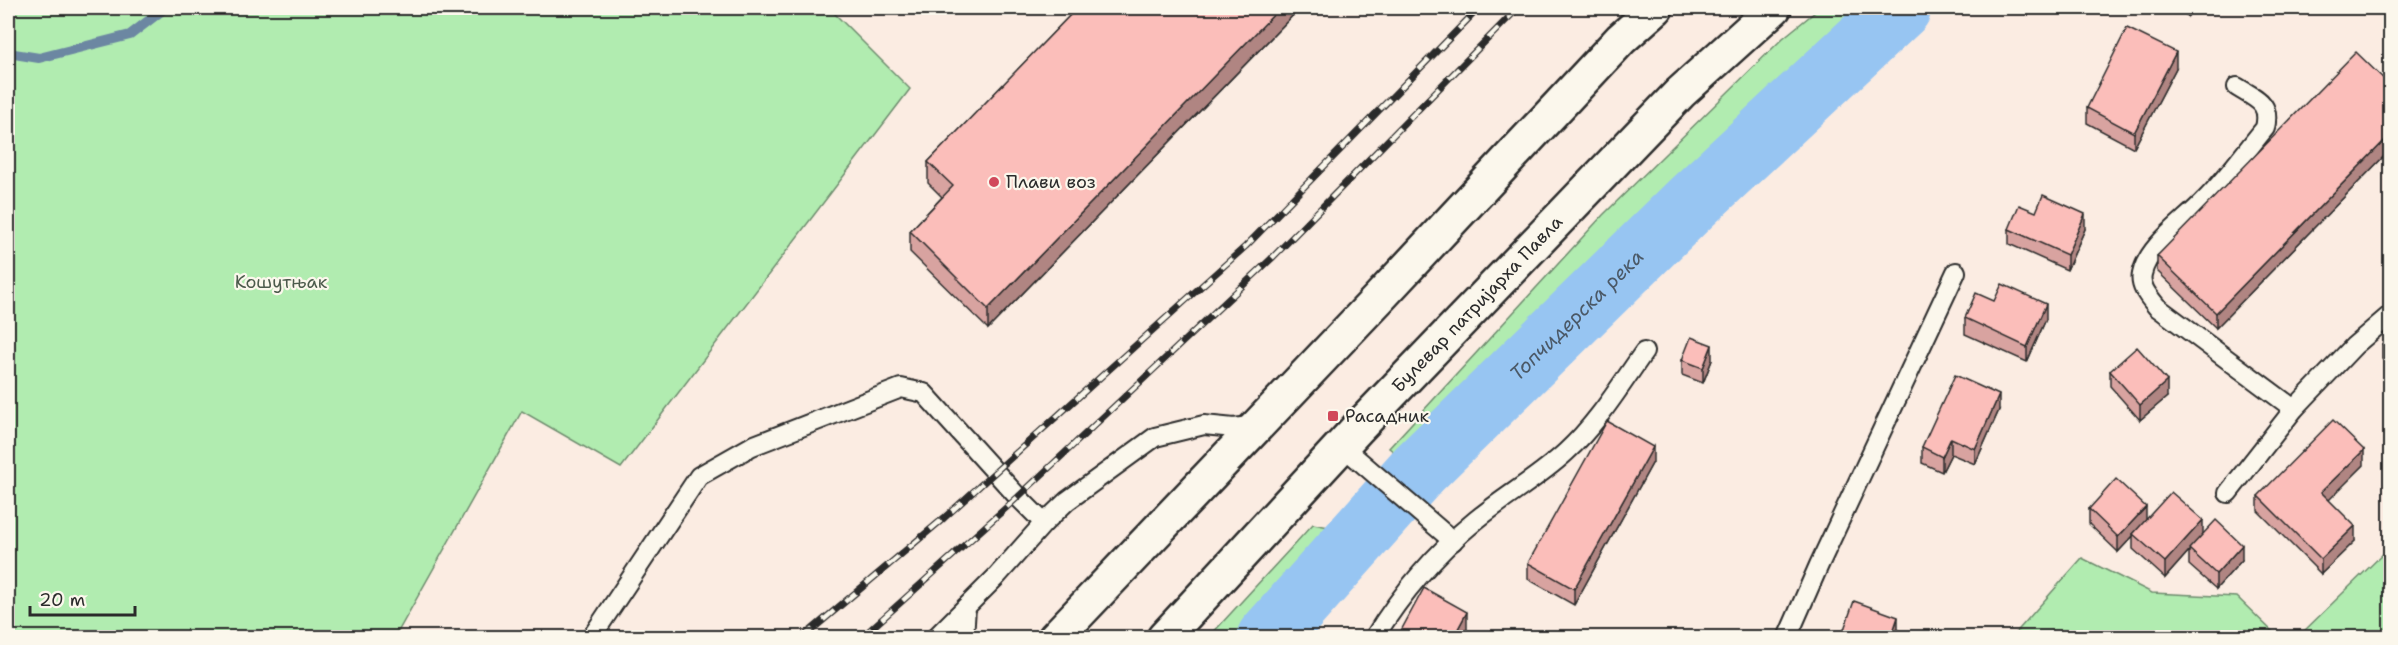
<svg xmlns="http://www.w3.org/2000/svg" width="2398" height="645" font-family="'Shantell Sans',sans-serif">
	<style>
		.green { fill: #b1ecb0; stroke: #6e8c6e; stroke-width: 1.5 }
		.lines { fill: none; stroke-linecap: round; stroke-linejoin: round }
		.stream { stroke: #6c87a2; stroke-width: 10 }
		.river { stroke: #97c5f2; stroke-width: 63 }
		.lane-casing { stroke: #2b2b2b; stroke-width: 22 }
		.secondary-casing { stroke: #2b2b2b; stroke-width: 38 }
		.lane { stroke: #fbf7ec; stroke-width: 18 }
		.secondary { stroke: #fbf7ec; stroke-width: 33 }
		.rail-casing { stroke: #2b2b2b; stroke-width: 7 }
		.rail { stroke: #fbf7ec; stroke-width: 4.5; stroke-dasharray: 14; stroke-linecap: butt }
		.wall { fill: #d8a3a0; stroke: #2b2b2b; stroke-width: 1.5 }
		.shaded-wall { fill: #b08582; stroke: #2b2b2b; stroke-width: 1.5 }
		.building { fill: #fbbeba; stroke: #2b2b2b; stroke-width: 1.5 }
		.poi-dot { fill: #d1495b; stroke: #fbf7ec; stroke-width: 2 }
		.labels { text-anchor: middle; stroke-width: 4.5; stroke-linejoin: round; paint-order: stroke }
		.poi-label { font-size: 18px; fill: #2b2b2b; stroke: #fbf7ec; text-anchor: start }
		.park-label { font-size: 18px; fill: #4c5b4c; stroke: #fbf7ec }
		.street-label { font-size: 18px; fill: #2b2b2b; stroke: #fbf7ec }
		.water-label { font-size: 20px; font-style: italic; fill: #4b5967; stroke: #fbf7ec }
	</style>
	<rect width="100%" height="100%" fill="#fbece2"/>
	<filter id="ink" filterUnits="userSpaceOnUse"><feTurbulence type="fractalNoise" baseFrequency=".0167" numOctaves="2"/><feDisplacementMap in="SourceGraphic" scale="12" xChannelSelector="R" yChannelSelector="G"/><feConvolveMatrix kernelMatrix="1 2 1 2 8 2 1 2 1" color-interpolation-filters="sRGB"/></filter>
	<g filter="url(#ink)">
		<!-- green -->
		<g class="green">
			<path d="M8,8H829L910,89L621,468L522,411L395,637H8Z"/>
			<path d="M1820,8H1889L1407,462L1389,448L1603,215L1783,38Z"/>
			<path d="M1313,524L1334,528L1241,637H1209Z"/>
			<path d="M2390,547V637H2298Z"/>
			<path d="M2082,558L2152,593L2237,597L2278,637H2012Z"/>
		</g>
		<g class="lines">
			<!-- stream -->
			<path class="stream" d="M8,53L39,58L130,35L165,8"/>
			<!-- river -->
			<path class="river" id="s1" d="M1268,638L1419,469L1691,203L1900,8"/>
			<defs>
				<g id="lane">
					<path d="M2237,87C2256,99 2271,102 2265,128C2245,152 2227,178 2205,200C2186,221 2148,245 2142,274C2139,287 2150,298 2157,307L2294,409"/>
					<path d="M1342,446L1453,541"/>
					<path d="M2228,493L2294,409L2354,346L2390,315"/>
					<path d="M591,638L699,476L752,446L901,388L924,393L1018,497L1044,523"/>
					<path d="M935,638L996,577L1044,523L1067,501L1155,437L1204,425L1234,428L1257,425"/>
					<path d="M964,638L966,607"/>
					<path d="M1374,638C1401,594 1436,553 1475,521C1504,497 1538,478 1566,452C1597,424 1620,386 1644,352"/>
					<path d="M1787,638L1819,565L1956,272"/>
				</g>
				<g id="secondary">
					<path d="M1055,638L1379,298L1621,39L1656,8"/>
					<path id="s2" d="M1164,638L1357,429L1680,93L1774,8"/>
				</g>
			</defs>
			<!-- lane casing -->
			<use href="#lane" class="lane-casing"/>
			<!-- secondary casing -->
			<use href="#secondary" class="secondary-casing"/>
			<!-- lane -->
			<use href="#lane" class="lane"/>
			<!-- secondary -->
			<use href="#secondary" class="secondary"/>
			<defs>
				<g id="rail">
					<path d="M802,638L944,518L1246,246L1479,8"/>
					<path d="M861,638L1018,497L1271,259L1518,8"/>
				</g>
			</defs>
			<!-- rail casing -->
			<use href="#rail" class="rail-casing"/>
			<!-- rail -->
			<use href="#rail" class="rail"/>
		</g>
		<!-- wall -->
		<g class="wall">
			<path d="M1077,8H1300L988,329L910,252V231L942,197L928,183V162Z"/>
			<path d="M2173,8H2193L2188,16Z"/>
			<path d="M2176,68L2134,148L2087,123V108Z"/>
			<path d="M2391,86V149L2216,328L2157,271V256Z"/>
			<path d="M2036,212L2085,229L2067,270L2009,244V229Z"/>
			<path d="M1994,301L2046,319L2027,362L1965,334V318Z"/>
			<path d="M2391,335V367L2382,359V344Z"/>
			<path d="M1682,360H1712L1703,383L1682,375Z"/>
			<path d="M2110,371L2167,397L2140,420L2110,386Z"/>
			<path d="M1999,410L1975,464L1951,454L1942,472L1922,463V447Z"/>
			<path d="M1653,462L1574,605L1528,579V563Z"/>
			<path d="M2364,465L2328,500L2355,541L2321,574L2258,511V496Z"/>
			<path d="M2089,509L2146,520L2203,534L2242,560L2216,589L2189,565V551L2165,578L2133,549V536L2118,552L2089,524Z"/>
		</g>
		<!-- shaded-wall -->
		<g class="shaded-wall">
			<path d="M1280,8H1300L988,329V309Z"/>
			<path d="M2188,8H2193L2188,16Z"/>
			<path d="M2176,52V68L2134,148V133Z"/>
			<path d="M2391,134V149L2216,328V313Z"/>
			<path d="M2085,214V229L2067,270V255Z"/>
			<path d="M2046,304V319L2027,362V347Z"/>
			<path d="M1712,345V360L1703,383V368Z"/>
			<path d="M2167,381V397L2140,420V405Z"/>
			<path d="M1999,395V410L1975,464V449Z"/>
			<path d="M1951,438V454L1942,472V457Z"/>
			<path d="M1653,447V462L1574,605V589Z"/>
			<path d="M2364,450V465L2321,508V492Z"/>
			<path d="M2146,507V522L2133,534V536L2118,552V537Z"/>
			<path d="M2203,520V535L2165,578V562Z"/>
			<path d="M2355,526V541L2321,574V559Z"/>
			<path d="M2242,545V560L2216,589V574Z"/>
			<path d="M1467,612V638H1453Z"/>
			<path d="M1898,617V632L1897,638H1891Z"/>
		</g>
		<!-- building -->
		<g class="building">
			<path d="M1077,8H1280L988,309L910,231L953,186L928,162Z"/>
			<path d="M2127,28L2176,52L2134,133L2087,108Z"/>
			<path d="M2356,52L2391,86V134L2216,313L2157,256Z"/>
			<path d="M2043,195L2085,214L2067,255L2009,229L2019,205L2036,212Z"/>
			<path d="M2002,284L2046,304L2027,347L1965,318L1976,293L1994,301Z"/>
			<path d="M2391,335V352L2382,344Z"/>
			<path d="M1691,337L1712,345L1703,368L1682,360Z"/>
			<path d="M2137,347L2167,381L2140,405L2110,371Z"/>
			<path d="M1955,375L1999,395L1975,449L1951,438L1942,457L1922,447Z"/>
			<path d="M2333,420L2364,450L2321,492L2355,526L2321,559L2258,496Z"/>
			<path d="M1607,421L1653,447L1574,589L1528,563Z"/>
			<path d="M2116,479L2146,507L2118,537L2089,509Z"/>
			<path d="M2171,492L2203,520L2165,562L2133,534Z"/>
			<path d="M2216,520L2242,545L2216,574L2189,549Z"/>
			<path d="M1424,588L1467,612L1453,638H1397Z"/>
			<path d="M1854,601L1898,617L1891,638H1841Z"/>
		</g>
	</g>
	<!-- markers -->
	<g class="poi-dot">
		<circle cx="994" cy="182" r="6"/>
		<rect x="1327" y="410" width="12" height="12" rx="3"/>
	</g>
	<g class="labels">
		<!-- poi labels -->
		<g class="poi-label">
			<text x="1006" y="188">Плави воз</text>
			<text x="1345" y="422">Расадник</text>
		</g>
		<!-- park labels -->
		<g class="park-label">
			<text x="281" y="288">Кошутњак</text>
		</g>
		<!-- street labels -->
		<g class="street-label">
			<text dy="6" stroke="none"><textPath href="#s2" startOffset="458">Булевар патријарха Павла</textPath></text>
		</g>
		<!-- water labels -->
		<g class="water-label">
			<text dy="7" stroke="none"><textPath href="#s1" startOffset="447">Топчидерска река</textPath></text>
		</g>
	</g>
	<!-- margin -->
	<rect width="2398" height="645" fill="none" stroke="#fbf7ec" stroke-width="30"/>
	<rect x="15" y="15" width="2368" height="615" fill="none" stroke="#2b2b2b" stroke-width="2" filter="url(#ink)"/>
	<!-- scale -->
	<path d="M30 606v9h105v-9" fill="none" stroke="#2b2b2b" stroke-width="3"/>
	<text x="39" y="606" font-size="18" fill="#2b2b2b" stroke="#fbf7ec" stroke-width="4.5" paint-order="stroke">20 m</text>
</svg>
